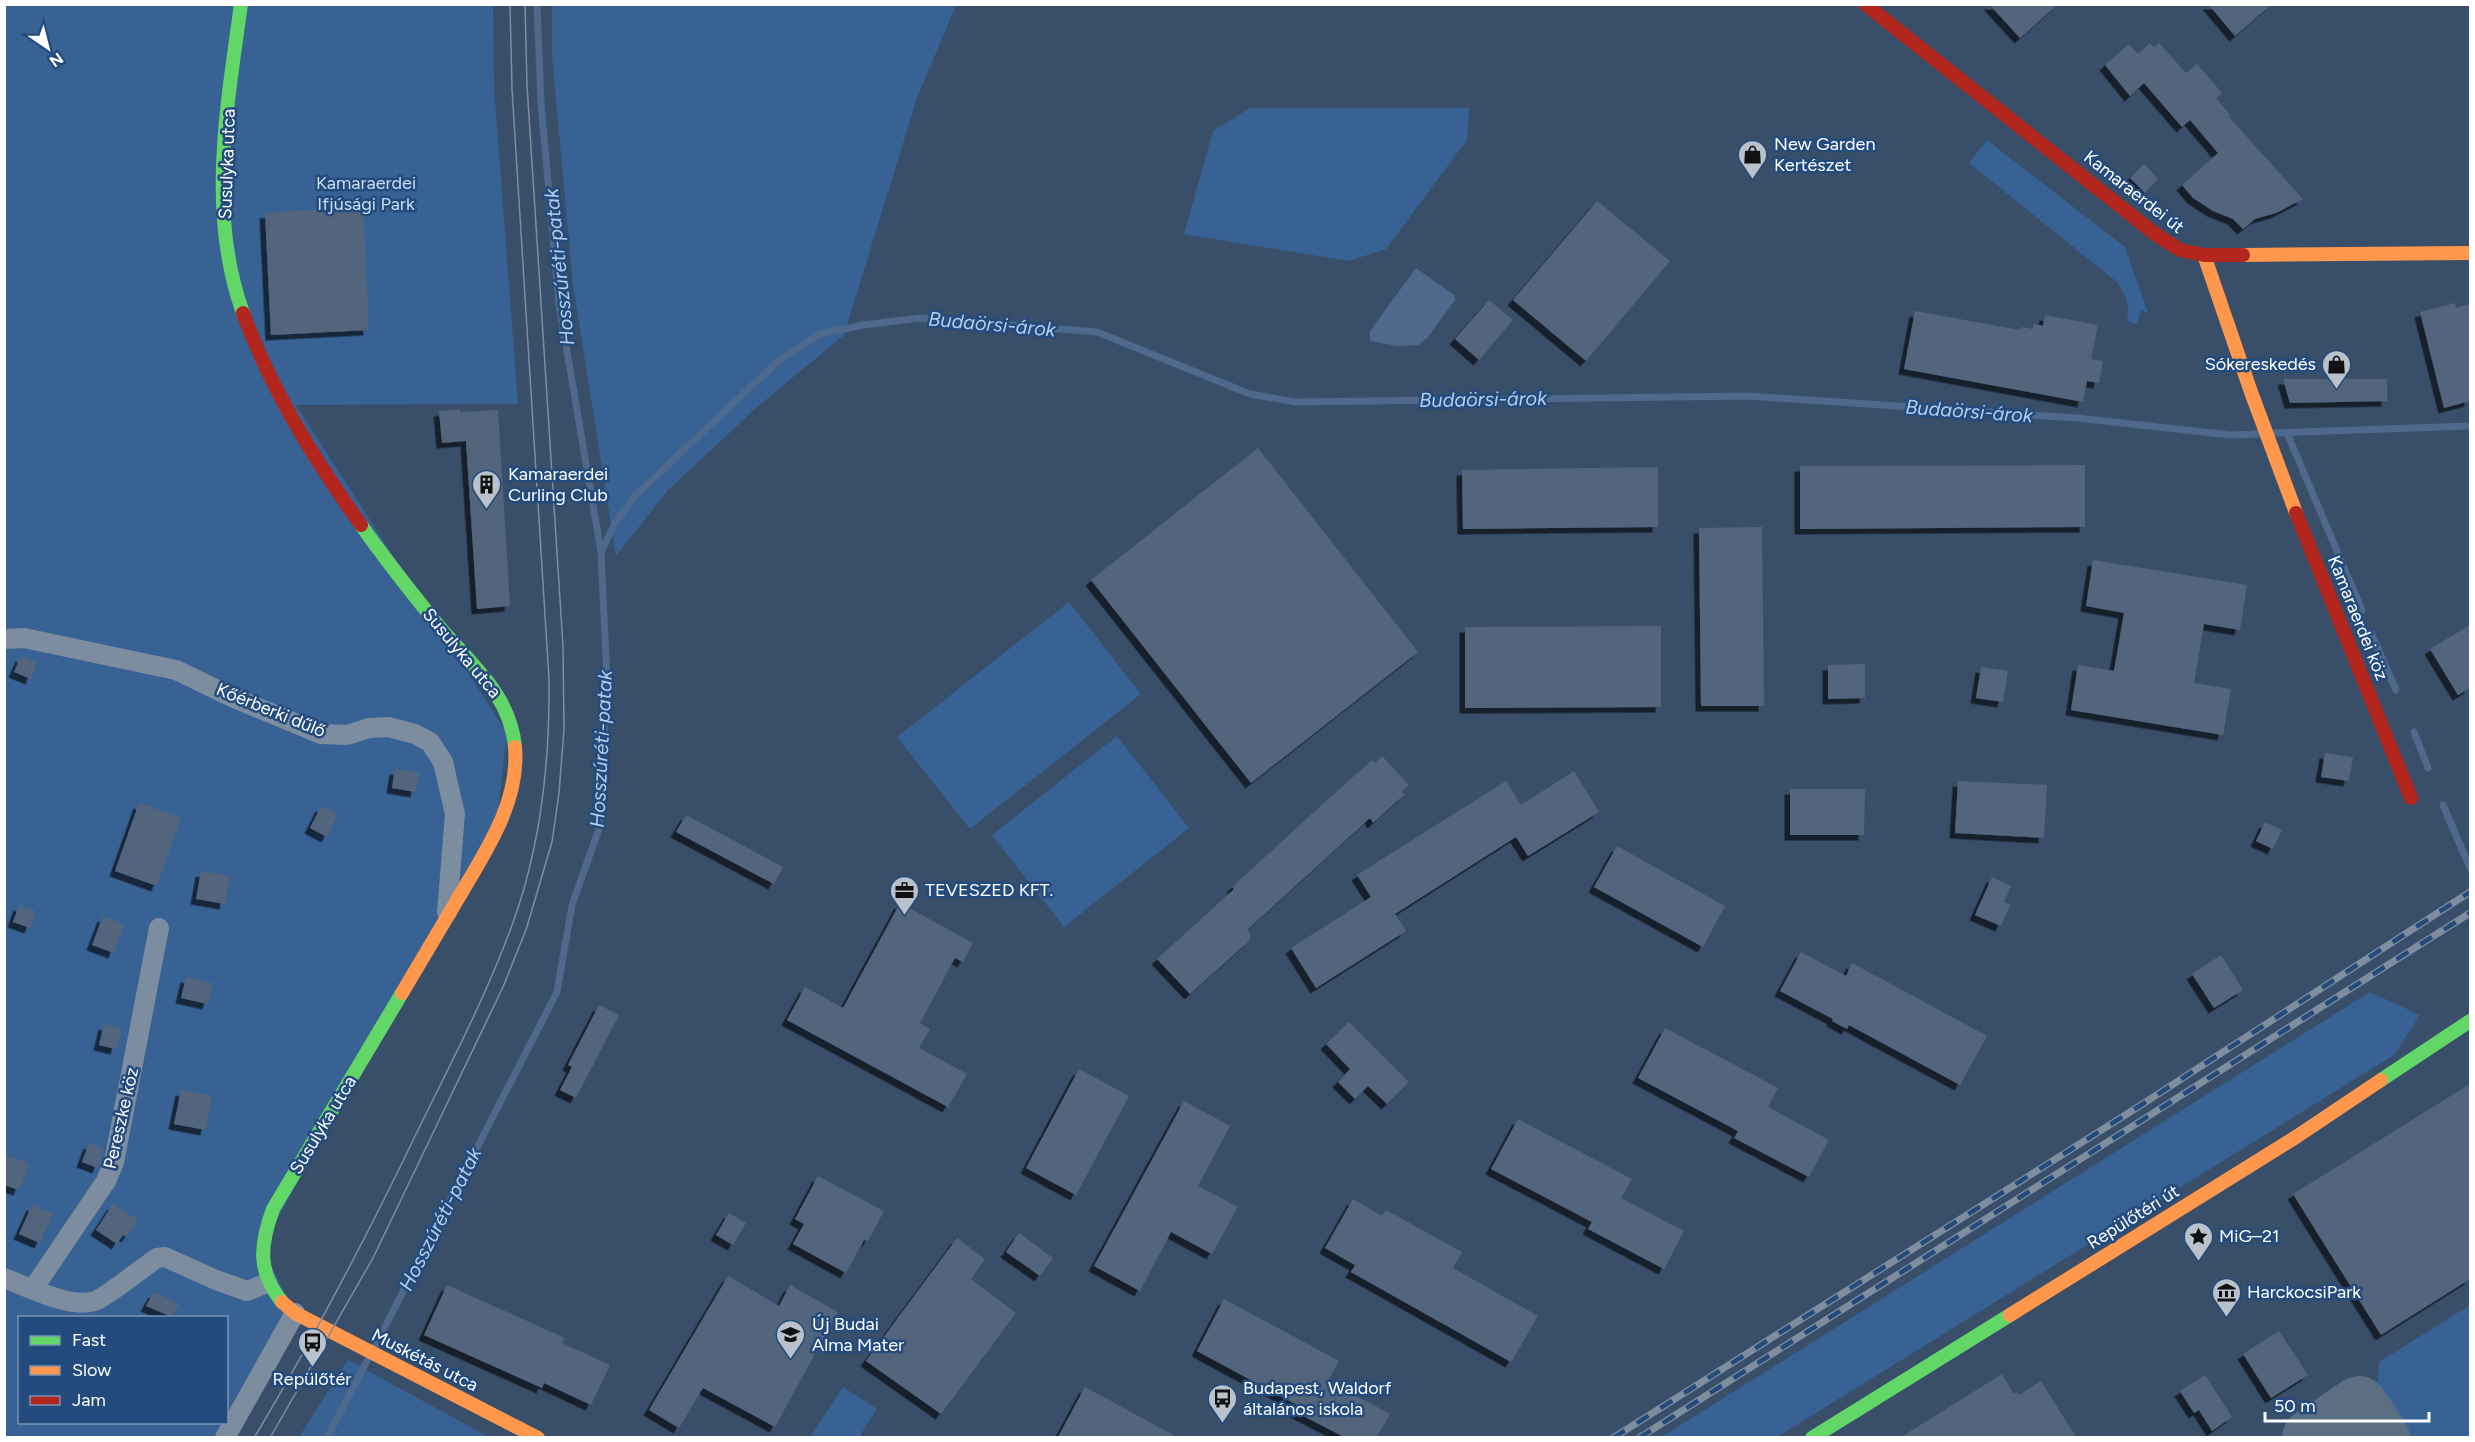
<svg xmlns="http://www.w3.org/2000/svg" width="2475" height="1442" font-family="Figtree,sans-serif">
	<style>
		.green { fill: #376293; fill-rule: evenodd }
		.water { fill: #4f698c }
		.lines { fill: none; stroke-linecap: round; stroke-linejoin: round }
		.stream { stroke: #4f698c; stroke-width: 7 }
		.taxiway { stroke: #5c6e84; stroke-width: 58 }
		.building { fill: #53657b; filter: url(#shadow) }
		.street { stroke: #7d8da0; stroke-width: 20 }
		.fast { stroke: #63d668; stroke-width: 14 }
		.slow { stroke: #ff974d; stroke-width: 14 }
		.jam { stroke: #b3261e; stroke-width: 14 }
		.tram { stroke: #7f8e9f; stroke-width: 1.5 }
		.rail-casing { stroke: #7f8e9f; stroke-width: 7 }
		.rail { stroke: #244b7d; stroke-width: 4.5; stroke-dasharray: 14; stroke-linecap: butt }
		.labels { text-anchor: middle; stroke-width: 5; stroke-linejoin: round; paint-order: stroke }
		.poi-label { font-size: 18px; fill: #fff; stroke: #244b7d; text-anchor: start }
		.street-label { font-size: 18px; fill: #fff; stroke: #244b7d }
		.park-label { font-size: 18px; fill: #cbdef4; stroke: #244b7d }
		.water-label { font-size: 20px; font-style: italic; fill: #b4ceed; stroke: #244b7d }
	</style>
	<defs>
		<filter id="shadow"><feDropShadow dx="-5.5" dy="5.5" stdDeviation="0" flood-color="#0009"/></filter>
	</defs>
	<rect width="100%" height="100%" fill="#384e69"/>
	<!-- green -->
	<g class="green">
		<path d="M5,5H493L494,87L518,404L296,405L507,733L497,820L262,1247L295,1313L225,1437L5,1438ZM20,1318H226V1422H20Z"/>
		<path d="M552,5H956L917,98L844,335L756,408L668,490L616,556L573,285L552,57Z"/>
		<path d="M1250,108H1469L1467,140L1386,249L1349,261L1184,234L1213,131Z"/>
		<path d="M1987,140L2125,247L2148,313L2141,310L2137,324L2127,321C2130,304 2126,295 2117,282L1969,163Z"/>
		<path d="M1069,602L1141,694L970,829L897,737Z"/>
		<path d="M1117,736L1189,828L1064,927L992,835Z"/>
		<path d="M2370,992L2420,1015L2394,1055L1777,1437L1660,1438Z"/>
		<path d="M2470,1305V1437H2385L2374,1421L2379,1362Z"/>
		<path d="M348,1360L489,1437H299Z"/>
		<path d="M843,1387L877,1409L859,1437H810Z"/>
	</g>
	<!-- water -->
	<path class="water" d="M1416,268L1454,295L1455,300L1427,338L1418,345L1397,346L1370,341V331Z"/>
	<g class="lines">
		<!-- stream -->
		<g class="stream">
			<path d="M2272,433L2470,426"/>
			<path d="M2287,433L2362,610"/>
			<path d="M601,552L615,523L634,497L778,361L820,334L863,325L920,318L1097,332L1250,394L1295,402L1748,396L2077,418L2230,435L2258,434"/>
			<path d="M2371,633L2396,690"/>
			<path d="M2414,732L2428,768"/>
			<path d="M2443,805L2470,868"/>
			<path d="M374,1348L557,992L572,905L599,829L607,680L601,552L559,304L541,103L537,4"/>
			<path d="M327,1438L369,1357"/>
		</g>
		<!-- taxiway -->
		<path class="taxiway" d="M2311,1438L2359,1405L2381,1438"/>
	</g>
	<!-- building -->
	<g class="building">
		<path d="M1989,4H2058L2020,38Z"/>
		<path d="M2208,4H2272L2235,36Z"/>
		<path d="M2150,43L2154,48L2159,43L2186,73L2197,64L2222,93L2216,98L2231,116L2229,117L2303,199L2276,213L2255,219L2243,229L2233,219L2213,211L2193,198L2182,185L2218,153L2190,120L2182,127L2144,83L2130,96L2105,65L2129,44L2138,54Z"/>
		<path d="M2144,164L2158,179L2145,193L2130,178Z"/>
		<path d="M1597,201L1670,261L1586,361L1513,300Z"/>
		<path d="M363,207L369,330L271,335L265,213Z"/>
		<path d="M1489,300L1513,320L1479,360L1455,339Z"/>
		<path d="M2455,303L2456,308L2470,304V401L2444,408L2420,312Z"/>
		<path d="M1915,311L2020,330L2021,327L2033,329L2034,324L2043,326L2045,315L2098,325L2091,359L2103,361L2099,383L2087,381L2083,402L1904,369Z"/>
		<path d="M2283,379H2387V401L2290,403Z"/>
		<path d="M460,409V412L498,410L510,606L477,609L466,441L442,443L439,411Z"/>
		<path d="M1258,448L1418,652L1251,783L1091,580Z"/>
		<path d="M2085,465V527L1800,529V466Z"/>
		<path d="M1658,467V527L1463,529L1462,470Z"/>
		<path d="M1762,527L1764,706H1701L1699,528Z"/>
		<path d="M2093,560L2247,585L2240,630L2204,624L2194,683L2231,689L2223,735L2071,710L2078,665L2114,671L2124,613L2086,606Z"/>
		<path d="M2470,625V688L2458,695L2430,649Z"/>
		<path d="M1661,626V707L1465,708V627Z"/>
		<path d="M21,656L37,663L31,679L14,672Z"/>
		<path d="M1865,664V698L1828,699V665Z"/>
		<path d="M1981,667L2008,671L2003,702L1976,698Z"/>
		<path d="M2325,753L2353,757L2349,781L2321,777Z"/>
		<path d="M1382,756L1409,785L1402,792L1405,794L1373,823L1370,818L1247,930L1250,933V940L1190,994L1157,959L1234,889L1232,887L1327,800L1372,760L1375,763Z"/>
		<path d="M395,769L419,773L416,792L392,788Z"/>
		<path d="M1574,771L1599,812L1528,856L1516,837L1395,914L1406,931L1316,988L1291,948L1371,897L1357,875L1506,781L1521,805Z"/>
		<path d="M1958,781L2047,785L2044,838L1955,833Z"/>
		<path d="M1790,789H1865L1864,835H1790Z"/>
		<path d="M139,803L181,818L157,886L115,871Z"/>
		<path d="M321,806L338,814L327,837L310,828Z"/>
		<path d="M686,815L783,867L774,884L676,832Z"/>
		<path d="M2265,822L2282,830L2273,849L2256,841Z"/>
		<path d="M1617,846L1725,906L1703,947L1594,887Z"/>
		<path d="M201,871L230,876L225,904L196,899Z"/>
		<path d="M1992,877L2011,886L2004,902L2010,905L2001,926L1975,915Z"/>
		<path d="M900,903L973,943L963,962L955,958L920,1023L930,1029L919,1048L967,1074L948,1107L787,1020L805,987L843,1008Z"/>
		<path d="M19,905L36,911L30,928L13,922Z"/>
		<path d="M103,916L124,924L114,953L92,945Z"/>
		<path d="M1801,952L1846,976L1852,963L1987,1036L1960,1085L1849,1025L1847,1029L1832,1021L1833,1019L1780,991Z"/>
		<path d="M2221,955L2243,990L2214,1008L2192,974Z"/>
		<path d="M186,977L213,983L208,1004L181,998Z"/>
		<path d="M599,1005L619,1015L576,1098L560,1090L572,1067L568,1065Z"/>
		<path d="M1349,1022L1409,1082L1387,1104L1368,1086L1355,1099L1338,1082L1350,1069L1326,1044Z"/>
		<path d="M104,1024L122,1029L116,1049L99,1045Z"/>
		<path d="M1665,1028L1778,1088L1768,1107L1829,1140L1809,1177L1734,1138L1738,1131L1638,1078Z"/>
		<path d="M1079,1069L1129,1096L1076,1195L1026,1168Z"/>
		<path d="M2470,1084V1279L2381,1335L2293,1194Z"/>
		<path d="M181,1090L212,1096L206,1130L174,1124Z"/>
		<path d="M1184,1101L1230,1126L1198,1186L1238,1207L1212,1254L1171,1232L1140,1291L1094,1266Z"/>
		<path d="M1518,1119L1632,1179L1621,1198L1684,1231L1664,1269L1588,1229L1592,1222L1491,1169Z"/>
		<path d="M89,1143L104,1149L98,1168L82,1162Z"/>
		<path d="M4,1155L29,1163L19,1190L4,1185Z"/>
		<path d="M818,1176L884,1211L868,1241L864,1240L846,1273L793,1244L804,1224L795,1219Z"/>
		<path d="M1353,1199L1382,1216L1386,1210L1462,1252L1453,1268L1538,1316L1511,1362L1351,1272L1355,1265L1325,1248Z"/>
		<path d="M113,1204L138,1220L127,1237L123,1235L117,1244L96,1230Z"/>
		<path d="M32,1205L53,1213L40,1243L19,1234Z"/>
		<path d="M729,1213L746,1223L733,1245L716,1235Z"/>
		<path d="M1019,1233L1053,1258L1040,1276L1006,1252Z"/>
		<path d="M957,1238L985,1259L971,1279L1016,1313L941,1414L866,1361Z"/>
		<path d="M728,1276L779,1306L790,1285L838,1312L775,1427L703,1388L679,1428L649,1410Z"/>
		<path d="M447,1285L565,1338L562,1343L610,1365L591,1405L544,1383L542,1388L424,1335Z"/>
		<path d="M154,1292L179,1304L172,1317L146,1306Z"/>
		<path d="M1224,1299L1339,1361L1328,1381L1390,1414L1377,1437H1344L1294,1411L1297,1405L1197,1351Z"/>
		<path d="M2279,1331L2308,1375L2271,1398L2243,1354Z"/>
		<path d="M2002,1374L2014,1394L2017,1392L2019,1395L2041,1381L2076,1437H1901Z"/>
		<path d="M2205,1375L2232,1417L2212,1431L2199,1410L2194,1413L2180,1391Z"/>
		<path d="M1085,1387L1177,1437H1058Z"/>
	</g>
	<g class="lines">
		<!-- street -->
		<g class="street">
			<path d="M4,639L24,638L176,670L234,698L321,734L347,735L369,728L388,727L415,734L430,742L443,762L455,814L447,912"/>
			<path d="M4,1278C28,1287 70,1309 95,1301C108,1296 142,1268 157,1258L165,1257L216,1280L247,1291L267,1283"/>
			<path d="M33,1289L106,1181L114,1162L159,928"/>
			<path d="M225,1438L295,1313"/>
		</g>
		<!-- fast -->
		<g class="fast">
			<path d="M241,4C227,107 207,213 243,313"/>
			<path d="M361,525C385,559 411,592 437,624C469,663 510,693 515,747"/>
			<path d="M2381,1080L2470,1021"/>
			<path d="M282,1302C257,1271 260,1245 273,1209L402,993"/>
			<path d="M1812,1438L2010,1315"/>
		</g>
		<!-- slow -->
		<g class="slow">
			<path d="M2204,255L2251,392L2296,513"/>
			<path d="M2243,255L2470,253"/>
			<path d="M402,993C420,963 438,932 456,902C483,855 520,804 515,747"/>
			<path d="M282,1302L295,1313L538,1438"/>
			<path d="M2010,1315L2296,1137L2381,1080"/>
		</g>
		<!-- jam -->
		<g class="jam">
			<path d="M1865,4L2155,234L2180,250L2204,255H2243"/>
			<path d="M243,313C271,390 314,459 361,525"/>
			<path d="M2296,513L2411,798"/>
		</g>
		<!-- tram -->
		<g class="tram">
			<path d="M254,1438C315,1336 369,1232 420,1126C452,1061 486,996 511,928C541,848 550,764 549,679L512,89L510,4"/>
			<path d="M270,1438L373,1258L503,987L526,930L552,842L559,793L564,729L563,646L527,85L525,4"/>
		</g>
		<defs>
			<g id="rail">
				<path d="M1613,1438L2138,1107L2470,892"/>
				<path d="M1639,1438L2470,913"/>
			</g>
		</defs>
		<!-- rail casing -->
		<use href="#rail" class="rail-casing"/>
		<!-- rail -->
		<use href="#rail" class="rail"/>
	</g>
	<!-- icons -->
	<defs>
		<symbol id="shop-pin" viewBox="-11 -11 22 30"><path d="M0 17L-7.5 6A9.5 9.5 0 1 1 7.5 6Z" fill="#b9c1ca" stroke="#244b7d"/><path d="M-5-2.5h2.3a2.7 3.5 0 0 1 5.4 0H5L5.5 6h-11ZM-1.5-2.5h3a1.5 2.3 0 0 0-3 0Z" fill="#111"/></symbol>
		<symbol id="building-pin" viewBox="-11 -11 22 30"><path d="M0 17L-7.5 6A9.5 9.5 0 1 1 7.5 6Z" fill="#b9c1ca" stroke="#244b7d"/><path d="M-4-6H4V6H1V3H-1V6H-4ZM-2.5-4.3h1.7v1.8h-1.7ZM.8-4.3h1.7v1.8H.8ZM-2.5-1h1.7V.8h-1.7ZM.8-1h1.7V.8H.8Z" fill="#111"/></symbol>
		<symbol id="office-pin" viewBox="-11 -11 22 30"><path d="M0 17L-7.5 6A9.5 9.5 0 1 1 7.5 6Z" fill="#b9c1ca" stroke="#244b7d"/><path d="M-6-3h4V-5.5h4V-3h4V5H-6ZM-1-4.5V-3h2v-1.5ZM-6 0V1H6V0Z" fill="#111"/></symbol>
		<symbol id="sight-pin" viewBox="-11 -11 22 30"><path d="M0 17L-7.5 6A9.5 9.5 0 1 1 7.5 6Z" fill="#b9c1ca" stroke="#244b7d"/><path d="M0-6L1.8-2.2L6-1.7L2.9 1.2L3.7 5.4L0 3.3L-3.7 5.4L-2.9 1.2L-6-1.7L-1.8-2.2Z" fill="#111"/></symbol>
		<symbol id="museum-pin" viewBox="-11 -11 22 30"><path d="M0 17L-7.5 6A9.5 9.5 0 1 1 7.5 6Z" fill="#b9c1ca" stroke="#244b7d"/><path d="M0-6L6-3V-2H-6V-3ZM-5-1h2V3h-2ZM-1-1h2V3h-2ZM3-1h2V3H3ZM-6 4H6V6H-6Z" fill="#111"/></symbol>
		<symbol id="school-pin" viewBox="-11 -11 22 30"><path d="M0 17L-7.5 6A9.5 9.5 0 1 1 7.5 6Z" fill="#b9c1ca" stroke="#244b7d"/><path d="M0-5L7-2L0 1L-7-2ZM-4 1L0 2.5L4 1V4Q0 6-4 4Z" fill="#111"/></symbol>
		<symbol id="bus-pin" viewBox="-11 -11 22 30"><path d="M0 17L-7.5 6A9.5 9.5 0 1 1 7.5 6Z" fill="#b9c1ca" stroke="#244b7d"/><path d="M-5-6H5V4H4V6H2V4H-2V6H-4V4H-5ZM-3.5-4V0h7V-4ZM-3.5 1.2v1.5H-2V1.2ZM2 1.2v1.5H3.5V1.2Z" fill="#111"/></symbol>
	</defs>
	<g fill-rule="evenodd">
		<use href="#shop-pin" x="1736" y="138" width="33" height="45"/>
		<use href="#shop-pin" x="2320" y="348" width="33" height="45"/>
		<use href="#building-pin" x="470" y="468" width="33" height="45"/>
		<use href="#office-pin" x="888" y="874" width="33" height="45"/>
		<use href="#sight-pin" x="2182" y="1220" width="33" height="45"/>
		<use href="#museum-pin" x="2210" y="1276" width="33" height="45"/>
		<use href="#school-pin" x="774" y="1318" width="33" height="45"/>
		<use href="#bus-pin" x="296" y="1326" width="33" height="45"/>
		<use href="#bus-pin" x="1206" y="1382" width="33" height="45"/>
	</g>
	<g class="labels">
		<!-- poi labels -->
		<g class="poi-label">
			<text x="1774" y="150">New Garden<tspan x="1774" dy="21">Kertészet</tspan></text>
			<text x="2316" y="370" text-anchor="end">Sókereskedés</text>
			<text x="508" y="480">Kamaraerdei<tspan x="508" dy="21">Curling Club</tspan></text>
			<text x="925" y="896">TEVESZED KFT.</text>
			<text x="2219" y="1242">MiG–21</text>
			<text x="2247" y="1298">HarckocsiPark</text>
			<text x="812" y="1330">Új Budai<tspan x="812" dy="21">Alma Mater</tspan></text>
			<text x="312" y="1385" text-anchor="middle">Repülőtér</text>
			<text x="1243" y="1394">Budapest, Waldorf<tspan x="1243" dy="21">általános iskola</tspan></text>
		</g>
		<!-- street labels -->
		<g class="street-label">
			<text transform="translate(227 164) rotate(-88)" y="6">Susulyka utca</text>
			<text transform="translate(2134 192) rotate(38)" y="6">Kamaraerdei út</text>
			<text transform="translate(2358 618) rotate(68)" y="6">Kamaraerdei köz</text>
			<text transform="translate(462 653) rotate(50)" y="6">Susulyka utca</text>
			<text transform="translate(271 710) rotate(22)" y="6">Kőérberki dűlő</text>
			<text transform="translate(121 1118) rotate(-77)" y="6">Pereszke köz</text>
			<text transform="translate(323 1125) rotate(-59)" y="6">Susulyka utca</text>
			<text transform="translate(2133 1217) rotate(-32)" y="6">Repülőtéri út</text>
			<text transform="translate(425 1360) rotate(27)" y="6">Muskétás utca</text>
		</g>
		<!-- park labels -->
		<g class="park-label">
			<text x="366" y="189">Kamaraerdei<tspan x="366" dy="21">Ifjúsági Park</tspan></text>
		</g>
		<!-- water labels -->
		<g class="water-label">
			<text transform="translate(559 267) rotate(-96)" y="7">Hosszúréti-patak</text>
			<text transform="translate(992 324) rotate(5)" y="7">Budaörsi-árok</text>
			<text transform="translate(1483 399) rotate(-1)" y="7">Budaörsi-árok</text>
			<text transform="translate(1969 411) rotate(4)" y="7">Budaörsi-árok</text>
			<text transform="translate(601 749) rotate(-87)" y="7">Hosszúréti-patak</text>
			<text transform="translate(440 1219) rotate(-63)" y="7">Hosszúréti-patak</text>
		</g>
	</g>
	<!-- border -->
	<rect width="2475" height="1442" fill="none" stroke="#ffffff" stroke-width="12"/>
	<!-- legend -->
	<rect x="18" y="1316" width="210" height="108" fill="#244b7d" stroke="#7c93b1" stroke-width="1.5"/>
	<rect x="30" y="1336" width="30" height="9" fill="#63d668" stroke="#7c93b1" stroke-width="1.5"/>
	<text x="72" y="1346" font-size="18" fill="#ffffff">Fast</text>
	<rect x="30" y="1366" width="30" height="9" fill="#ff974d" stroke="#7c93b1" stroke-width="1.5"/>
	<text x="72" y="1376" font-size="18" fill="#ffffff">Slow</text>
	<rect x="30" y="1396" width="30" height="9" fill="#b3261e" stroke="#7c93b1" stroke-width="1.5"/>
	<text x="72" y="1406" font-size="18" fill="#ffffff">Jam</text>
	<!-- north arrow -->
	<g transform="translate(48 48) rotate(145)" stroke="#244b7d" stroke-width="4.5" paint-order="stroke">
	<path d="M0-4.5L10 22L0 15L-10 22Z" fill="#ffffff"/>
	<text y="-9" font-size="16" font-weight="bold" text-anchor="middle" fill="#ffffff">N</text>
	</g>
	<!-- scale -->
	<path d="M2265 1412v9h164v-9" fill="none" stroke="#ffffff" stroke-width="3"/>
	<text x="2274" y="1412" font-size="18" fill="#ffffff" stroke="#244b7d" stroke-width="4.5" paint-order="stroke">50 m</text>
</svg>
